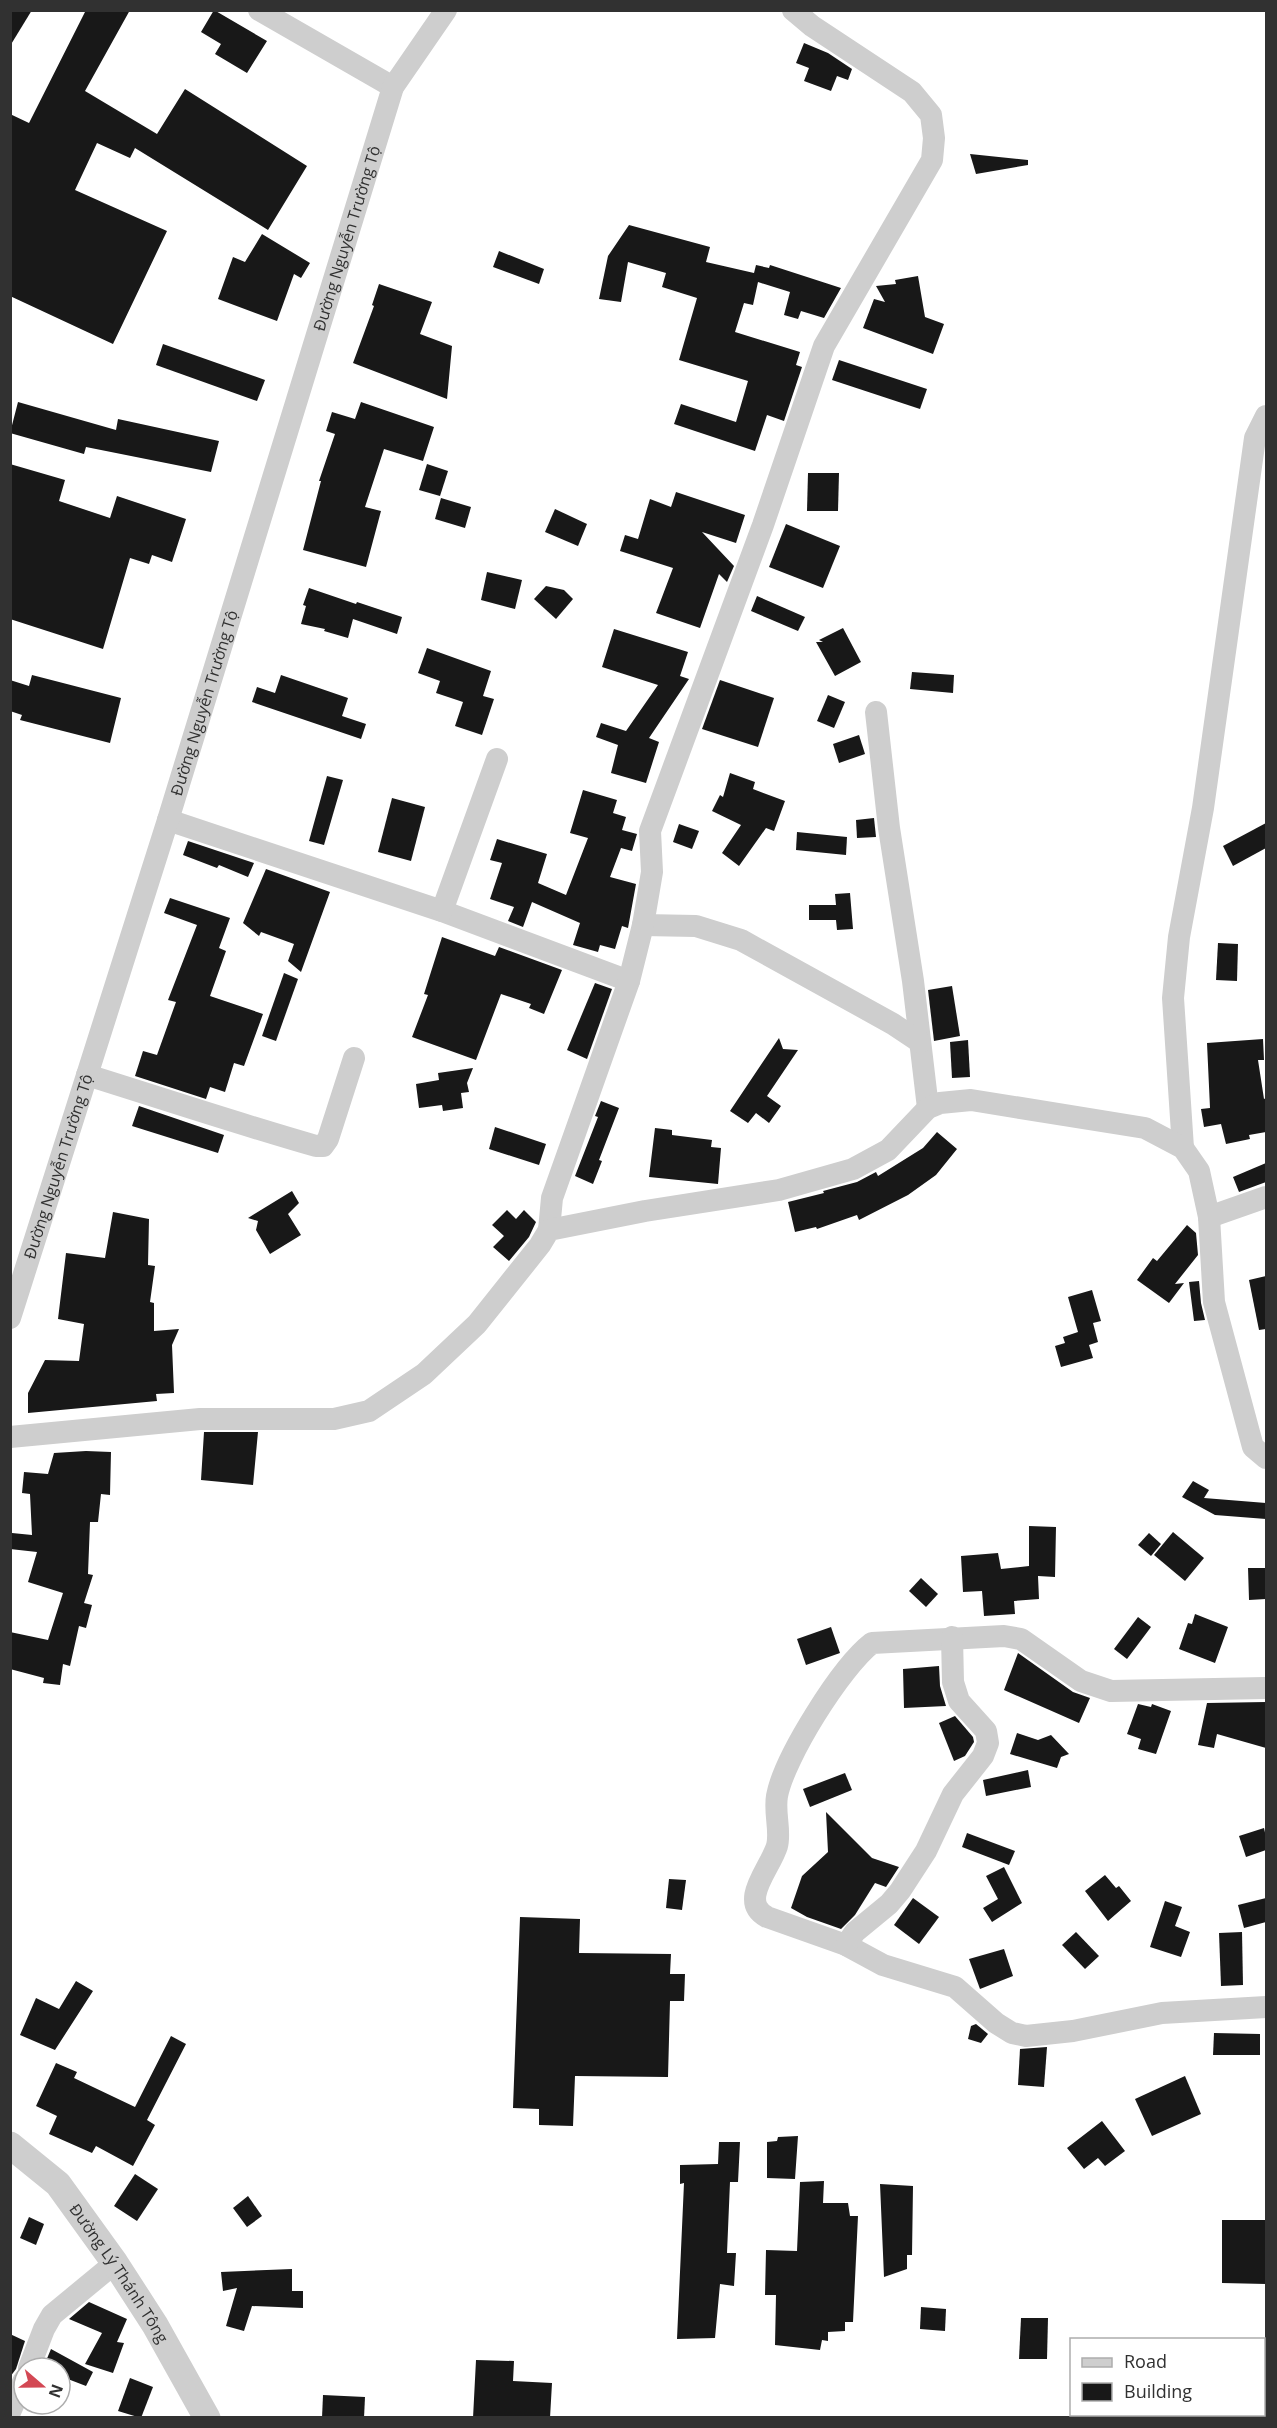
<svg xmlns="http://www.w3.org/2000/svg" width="1277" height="2428" font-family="'Open Sans',sans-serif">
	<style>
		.building { fill: #181818 }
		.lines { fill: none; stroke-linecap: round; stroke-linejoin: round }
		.minor { stroke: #cecece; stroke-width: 22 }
		.tertiary { stroke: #cecece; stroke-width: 27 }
		.labels { text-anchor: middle; stroke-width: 6; stroke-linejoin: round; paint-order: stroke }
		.street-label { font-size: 16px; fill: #313131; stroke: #fff }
	</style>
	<rect width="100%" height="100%" fill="#fff"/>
	<!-- building -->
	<g class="building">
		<path d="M10,10H32L10,46Z"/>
		<path d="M86,10H130L85,91L157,134L185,89L307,166L268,230L135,148L130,158L97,143L75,190L167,231L113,344L10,296V114L29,123Z"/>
		<path d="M214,10L267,41L247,73L215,54L221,44L201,32Z"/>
		<path d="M804,43L828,53L852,69L848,80L837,76L831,91L804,81L809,68L796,63Z"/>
		<path d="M970,154L1028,160V165L976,174Z"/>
		<path d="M629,225L710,247L706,262L754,273L756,265L769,268L770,265L841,288L824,318L801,311L798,319L784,315L790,292L758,282L753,305L744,303L735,332L800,352L796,365L802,367L784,421L767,415L755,451L674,424L681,404L736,422L748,381L679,360L697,298L662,287L666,273L628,262L621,302L599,299L608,256Z"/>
		<path d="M262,234L310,263L301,278L294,274L277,321L218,299L233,257L245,262Z"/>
		<path d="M499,251L544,269L539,284L493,267Z"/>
		<path d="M918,276L925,317L944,324L933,354L863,328L874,299L885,302L876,286L896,284L895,280Z"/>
		<path d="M379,284L432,302L420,334L452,346L447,399L353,363L374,306L372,305Z"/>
		<path d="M163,344L265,380L257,401L156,365Z"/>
		<path d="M839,360L927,389L920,409L832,380Z"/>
		<path d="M18,402L116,430L118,419L219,441L211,472L86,447L84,454L10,433Z"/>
		<path d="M361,402L434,427L423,461L384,449L365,507L381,511L366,567L303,550L321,481H319L335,434L326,431L332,412L355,419Z"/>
		<path d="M10,464L65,480L59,501L110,518L117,496L186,519L172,562L152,555L149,564L130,558L103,649L10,619Z"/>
		<path d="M427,464L448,471L440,496L419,490Z"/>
		<path d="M808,473H839L838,511H807Z"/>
		<path d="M676,492L745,515L736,543L702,532L734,566L727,582L719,574L700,628L656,613L673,568L620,551L625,535L638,539L650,499L671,507Z"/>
		<path d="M441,498L471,507L465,528L435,519Z"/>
		<path d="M555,509L587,524L578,546L545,532Z"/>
		<path d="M786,524L840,546L823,588L769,567Z"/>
		<path d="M487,572L522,580L515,609L481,600Z"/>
		<path d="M546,586L564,590L573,599L556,619L534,599Z"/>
		<path d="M309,588L356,604L357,602L402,617L397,634L353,619L348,638L324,631L325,629L301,624L306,606L303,605Z"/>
		<path d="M757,596L805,617L798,631L751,611Z"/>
		<path d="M843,628L861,662L835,676L816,642H823L819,640Z"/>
		<path d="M614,629L688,652L680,676L689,679L649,738L659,742L646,783L611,773L618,745L596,737L601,723L626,731L658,685L602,667Z"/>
		<path d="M427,648L491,671L483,696L494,699L482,735L455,726L463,702L436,693L440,681L418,673Z"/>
		<path d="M912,672L954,675L953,693L910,689Z"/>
		<path d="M32,675L121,698L110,743L20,720L22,715L10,711V680L29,686Z"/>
		<path d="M281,675L348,698L342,716L366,724L361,739L252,702L257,687L275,693Z"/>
		<path d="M720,680L774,698L758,747L702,729Z"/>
		<path d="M828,695L845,702L834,728L817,721Z"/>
		<path d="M859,735L865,754L839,763L833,744Z"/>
		<path d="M730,773L755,782L753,789L785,801L774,831L766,828L739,866L722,853L741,825L712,811L720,795L723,797Z"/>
		<path d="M327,776L343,780L324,845L309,841Z"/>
		<path d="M583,790L617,800L613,813L626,817L622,830L637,834L632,851L621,848L610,877L636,884L628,928L622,926L615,949L600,945L598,952L573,945L580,923L532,902L523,927L508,921L514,907L490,899L502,863L490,860L497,839L547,854L538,883L566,895L588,838L570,833Z"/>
		<path d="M392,798L425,807L411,861L378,852Z"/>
		<path d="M874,818L876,837L857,838L856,820Z"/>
		<path d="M1266,823V848L1233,866L1223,846Z"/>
		<path d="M679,824L699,831L692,849L673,842Z"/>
		<path d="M797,832L847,837L846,855L796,850Z"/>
		<path d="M188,841L254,863L248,877L219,865L217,868L183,855Z"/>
		<path d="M266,869L330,892L301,972L288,961L294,944L261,932L259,936L243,923Z"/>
		<path d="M850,893L853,929L837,930L836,920H809V905H836L835,894Z"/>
		<path d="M170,898L230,918L219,948L226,951L210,996L263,1014L244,1066L234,1063L225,1092L210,1087L206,1099L135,1076L143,1051L157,1055L176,1002L168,1000L197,925L164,913Z"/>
		<path d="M442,937L495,956L499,947L562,970L544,1014L529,1008L531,1004L501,994L476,1060L412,1037L428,995L424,994Z"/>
		<path d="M1218,943L1238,944L1237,981L1216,980Z"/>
		<path d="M284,973L298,979L276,1041L262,1036Z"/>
		<path d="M595,983L612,989L587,1059L567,1050Z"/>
		<path d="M952,986L960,1036L934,1041L928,990Z"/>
		<path d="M779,1038L783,1049L798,1050L767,1096L781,1106L769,1123L756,1113L748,1123L730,1111Z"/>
		<path d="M1263,1039L1264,1060H1258L1264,1099L1266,1098V1132L1249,1135L1250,1139L1226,1144L1221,1124L1204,1127L1201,1109L1210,1108L1207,1043Z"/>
		<path d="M968,1040L970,1077L952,1078L950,1042Z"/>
		<path d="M473,1068L467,1083L469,1092L461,1093L463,1108L443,1111L442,1105L419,1108L416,1084L439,1080L438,1073Z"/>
		<path d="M601,1101L619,1108L599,1160L602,1161L593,1184L575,1176L598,1117L595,1116Z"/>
		<path d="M139,1106L224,1135L218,1153L132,1126Z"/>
		<path d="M495,1127L546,1144L539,1165L489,1149Z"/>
		<path d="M655,1128L672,1130V1135L712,1140L711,1147L721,1148L718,1184L649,1177Z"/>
		<path d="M937,1132L957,1149L936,1175L908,1195L859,1220L857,1215L817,1229L816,1227L795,1232L788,1202L824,1193L823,1191L857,1182L876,1172L878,1176L923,1148Z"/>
		<path d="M1266,1163V1182L1239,1192L1233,1177Z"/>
		<path d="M292,1191L299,1203L288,1214L301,1235L270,1254L256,1230L258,1221L248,1218Z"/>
		<path d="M507,1210L516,1219L524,1210L536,1222L529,1237L509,1261L493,1247L504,1236L492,1225Z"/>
		<path d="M113,1212L149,1219L148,1265L155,1266L150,1302L154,1303V1331L179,1329L172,1345L174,1393L156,1394L157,1401L28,1413V1393L45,1360L79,1361L84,1324L58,1319L66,1253L105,1258Z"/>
		<path d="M1187,1225L1196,1233L1198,1255L1175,1284L1184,1283L1169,1303L1137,1280L1153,1258L1157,1261Z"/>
		<path d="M1266,1276V1329L1259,1330L1249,1280Z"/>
		<path d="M1199,1281L1201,1303L1205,1320L1194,1321L1189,1282Z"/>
		<path d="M1092,1290L1101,1321L1093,1323L1098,1342L1089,1345L1093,1358L1061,1367L1055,1346L1065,1343L1063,1337L1078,1332L1068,1297Z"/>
		<path d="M204,1432H258L253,1485L201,1480Z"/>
		<path d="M86,1451L111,1452L110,1495L101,1494L98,1522H90L88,1574L93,1575L84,1603L92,1605L86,1628L79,1626L70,1666L63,1664L60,1685L43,1683L44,1678L10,1669V1632L48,1640L63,1593L28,1582L37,1552L10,1549L12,1533L32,1535L30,1494L22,1493L24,1472L48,1474L54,1453Z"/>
		<path d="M1193,1481L1209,1490L1204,1498L1266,1503V1519L1215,1515L1182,1497Z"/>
		<path d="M1029,1526L1056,1527L1055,1577L1038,1576L1039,1599L1014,1601L1015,1614L984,1616L982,1591L963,1592L961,1556L998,1553L1001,1569L1029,1566Z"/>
		<path d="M1173,1532L1204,1558L1185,1581L1154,1555Z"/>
		<path d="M1149,1533L1161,1544L1151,1556L1138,1545Z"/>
		<path d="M1248,1568H1266V1599L1249,1600Z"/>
		<path d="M921,1578L938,1594L926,1607L909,1591Z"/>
		<path d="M1195,1614L1228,1627L1215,1663L1179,1649L1188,1623L1192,1624Z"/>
		<path d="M1138,1617L1151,1627L1127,1659L1114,1649Z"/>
		<path d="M831,1627L840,1653L806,1665L797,1639Z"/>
		<path d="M1018,1653L1073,1692L1090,1698L1079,1723L1004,1690Z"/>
		<path d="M939,1666L940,1686L946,1706L904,1708L903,1669Z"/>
		<path d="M1266,1702V1748L1217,1734L1214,1748L1198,1745L1207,1703Z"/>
		<path d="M1138,1704L1151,1707L1152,1704L1171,1711L1156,1754L1138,1749L1141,1739L1127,1734Z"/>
		<path d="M955,1716L973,1737L974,1742L965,1756L954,1761L939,1723Z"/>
		<path d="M1017,1733L1038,1740L1051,1735L1069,1754L1061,1757L1057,1768L1010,1754Z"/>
		<path d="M1028,1770L1031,1787L986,1796L983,1780Z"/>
		<path d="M845,1773L852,1790L810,1807L803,1789Z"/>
		<path d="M826,1812L872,1858L899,1867L886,1887L875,1883L855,1915L841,1929L807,1917L791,1908L802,1876L828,1852Z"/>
		<path d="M1264,1828L1266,1837V1850L1246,1857L1239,1836Z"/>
		<path d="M967,1833L1015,1851L1009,1865L962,1847Z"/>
		<path d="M1004,1867L1022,1903L992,1922L983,1908L998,1899L986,1876Z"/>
		<path d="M1105,1875L1116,1888L1119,1886L1131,1901L1108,1921L1085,1891Z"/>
		<path d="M669,1879L686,1880L682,1910L666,1908Z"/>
		<path d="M913,1898L939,1917L919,1944L894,1925Z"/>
		<path d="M1266,1898V1922L1244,1928L1238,1905Z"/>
		<path d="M1165,1901L1182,1907L1175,1926L1190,1932L1181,1957L1150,1947Z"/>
		<path d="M520,1917L580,1919L579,1953L671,1954L670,1974H685L684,2001H670L668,2077L575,2076L573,2126L539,2125V2109L513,2108Z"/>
		<path d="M1076,1932L1099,1956L1085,1969L1062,1945Z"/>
		<path d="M1242,1932L1243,1985L1221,1986L1219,1933Z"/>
		<path d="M1004,1949L1013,1976L980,1989L969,1959Z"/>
		<path d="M76,1981L93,1991L55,2050L20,2035L36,1998L59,2009Z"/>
		<path d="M976,2024L988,2034L981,2043L968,2039L971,2026Z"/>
		<path d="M1214,2033L1260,2034V2055H1213Z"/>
		<path d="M171,2036L186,2044L147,2120L155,2125L133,2166L96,2146L92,2153L49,2134L57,2116L36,2106L56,2063L77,2072L74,2078L135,2107Z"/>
		<path d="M1047,2047L1044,2087L1018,2085L1020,2049Z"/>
		<path d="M1185,2076L1201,2114L1152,2136L1135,2099Z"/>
		<path d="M1102,2121L1125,2151L1105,2166L1098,2158L1084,2169L1067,2148Z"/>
		<path d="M798,2136L795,2179L767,2178V2142L777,2141L778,2137Z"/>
		<path d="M719,2142H740L738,2182H730L727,2253H736L734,2286L720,2284L715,2338L677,2339L684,2183L680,2184V2165L718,2164Z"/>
		<path d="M135,2174L158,2189L137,2221L114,2206Z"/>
		<path d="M824,2181L823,2203H848L850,2216H858L853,2322H845V2331L828,2332V2341L822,2340L820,2350L775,2345L776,2295H765L766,2250L797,2251L800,2182Z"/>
		<path d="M880,2184L913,2186L912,2255H907V2269L884,2277Z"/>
		<path d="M248,2196L262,2216L247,2227L233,2208Z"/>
		<path d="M29,2217L44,2224L36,2245L20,2238Z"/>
		<path d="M1222,2220H1266V2284L1222,2283Z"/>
		<path d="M292,2269V2291H303V2308L252,2306L244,2331L226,2326L237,2288L223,2291L221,2272Z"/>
		<path d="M89,2302L127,2319L117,2342L124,2343L113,2373L85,2364L102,2333L69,2319Z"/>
		<path d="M921,2307L946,2309L945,2331L920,2329Z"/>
		<path d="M1021,2318H1048L1047,2359H1019Z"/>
		<path d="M10,2334L25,2341L16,2369L10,2377Z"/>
		<path d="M51,2349L93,2372L86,2386L60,2376V2368H43Z"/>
		<path d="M476,2360L514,2361L513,2381L552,2383L550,2418H473Z"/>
		<path d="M130,2378L153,2387L141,2418L118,2411Z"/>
		<path d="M323,2395L365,2397L364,2418H322Z"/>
	</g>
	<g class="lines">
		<!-- minor -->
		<g class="minor">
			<path d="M259,10L393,87"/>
			<path d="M876,712L889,828L913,981L928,1108"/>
			<path d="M168,820L442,911L629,981"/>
			<path d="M442,911L497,759"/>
			<path d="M643,925L696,926L741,940L893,1024L920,1042"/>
			<path d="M87,1075C164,1099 239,1124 316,1146H323L328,1139L354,1058"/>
			<path d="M1183,1148L1173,998L1179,937L1203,808L1255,438L1266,416"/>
			<path d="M1209,1217L1266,1197"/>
			<path d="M549,1230L552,1198L629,981L643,925L652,872L650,831L763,525L824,346L932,160L934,138L931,115L912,92L812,26L793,10"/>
			<path id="s1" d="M10,1318L168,820L393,87L446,10"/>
			<path d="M10,1437L200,1419H334L369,1411L424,1374L477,1324L540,1245L549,1230L645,1211L779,1190L853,1169L888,1150L928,1108L940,1103L971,1100L1145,1128L1183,1148L1199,1171L1209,1217L1214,1302L1253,1447L1266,1458"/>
			<path d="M1266,1688L1111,1691L1081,1681L1021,1639L1004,1636L872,1643C841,1667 784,1758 777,1796C774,1813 781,1831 777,1846C770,1869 738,1901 767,1917L846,1945L883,1965L955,1987L996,2023L1012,2033L1026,2036L1073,2031L1162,2013L1266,2007"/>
			<path d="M846,1945L855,1932L889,1904L900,1891L926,1851L953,1794L983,1756L988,1743L986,1731L959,1701L953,1682L952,1637"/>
			<path d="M29,2368L44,2329L52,2315L115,2263"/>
			<path d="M10,2412L24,2380"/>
		</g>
		<!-- tertiary -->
		<path class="tertiary" id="s2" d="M10,2145L58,2184L115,2263L155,2325L207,2418"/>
	</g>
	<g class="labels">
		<!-- street labels -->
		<g class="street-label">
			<text dy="6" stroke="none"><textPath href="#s1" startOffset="1131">Đường Nguyễn Trường Tộ</textPath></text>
			<text dy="6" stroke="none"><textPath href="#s1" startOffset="645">Đường Nguyễn Trường Tộ</textPath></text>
			<text dy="6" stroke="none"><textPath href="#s1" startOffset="159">Đường Nguyễn Trường Tộ</textPath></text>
			<text dy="6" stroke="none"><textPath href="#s2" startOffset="170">Đường Lý Thánh Tông</textPath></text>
		</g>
	</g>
	<!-- border -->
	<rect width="1277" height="2428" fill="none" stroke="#313131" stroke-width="24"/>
	<!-- legend -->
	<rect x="1070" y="2338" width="195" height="78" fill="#ffffff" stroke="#adadad" stroke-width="1.5"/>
	<rect x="1082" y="2358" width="30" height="9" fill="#cecece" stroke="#adadad" stroke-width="1.5"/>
	<text x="1124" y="2368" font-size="18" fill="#313131">Road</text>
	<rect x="1082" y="2383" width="30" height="18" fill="#181818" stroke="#adadad" stroke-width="1.5"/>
	<text x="1124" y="2398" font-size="18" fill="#313131">Building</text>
	<!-- north arrow -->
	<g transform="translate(42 2386) rotate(110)"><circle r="28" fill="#ffffff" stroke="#adadad" stroke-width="1.5"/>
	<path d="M0-4.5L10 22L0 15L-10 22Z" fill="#d34854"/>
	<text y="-9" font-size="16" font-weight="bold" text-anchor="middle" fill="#313131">N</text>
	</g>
</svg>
